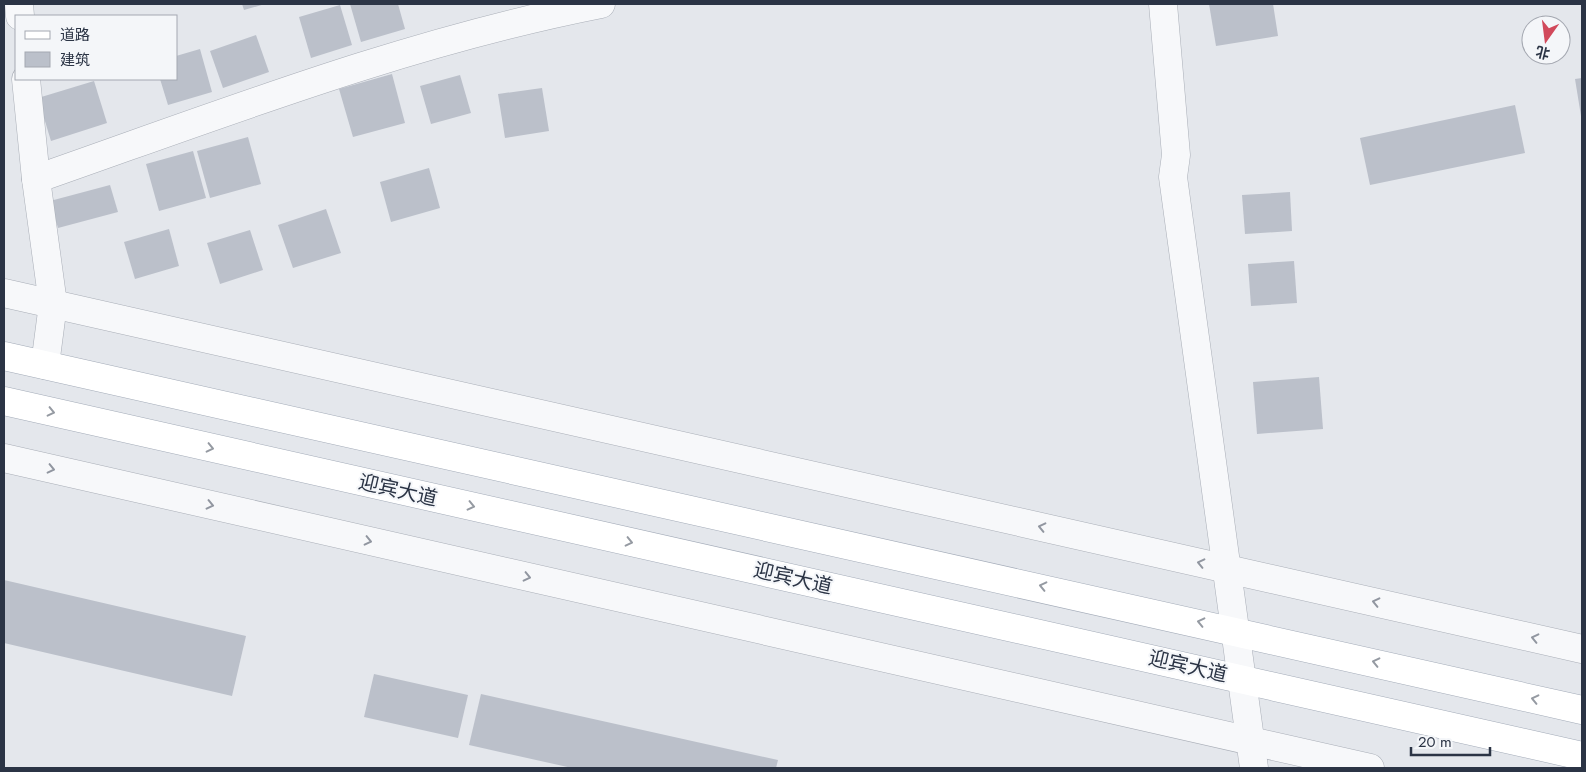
<svg xmlns="http://www.w3.org/2000/svg" width="1586" height="772" font-family="Jost,'Noto Sans SC',sans-serif">
	<style>
		.building { fill: #bbc0ca }
		.lines { fill: none; stroke-linecap: round; stroke-linejoin: round }
		.street-casing { stroke: #a9aeb7; stroke-width: 29 }
		.primary-casing { stroke: #a3abb8; stroke-width: 29 }
		.street { stroke: #f7f8fa; stroke-width: 28 }
		.primary { stroke: #fff; stroke-width: 28 }
		.oneway { stroke: #959aa2 }
		.oneway2 { stroke: #9196a0 }
		.labels { text-anchor: middle; stroke-width: 4; stroke-linejoin: round; paint-order: stroke }
		.street-label { font-size: 20px; fill: #2b3445; stroke: #f4f6f9 }
	</style>
	<rect width="100%" height="100%" fill="#e4e7ec"/>
	<!-- building -->
	<g class="building">
		<path d="M242,4H265L244,10Z"/>
		<path d="M350,4H398L405,29L361,42Z"/>
		<path d="M1209,4H1273L1278,36L1216,46Z"/>
		<path d="M340,5L352,45L311,58L299,17Z"/>
		<path d="M256,35L269,72L223,88L210,51Z"/>
		<path d="M200,49L212,92L168,105L160,79H176V56Z"/>
		<path d="M392,74L405,123L353,137L339,89Z"/>
		<path d="M460,75L471,113L431,124L420,86Z"/>
		<path d="M1582,78V116H1581L1575,79Z"/>
		<path d="M94,81L107,123L51,141L38,98Z"/>
		<path d="M542,88L549,131L505,138L498,94Z"/>
		<path d="M1515,105L1525,153L1370,185L1360,138Z"/>
		<path d="M248,137L261,184L210,198L197,151Z"/>
		<path d="M193,151L206,198L159,211L146,164Z"/>
		<path d="M429,168L440,208L391,222L380,182Z"/>
		<path d="M110,185L118,212L58,228L50,201Z"/>
		<path d="M1290,192L1292,231L1245,234L1242,195Z"/>
		<path d="M326,209L341,253L293,268L278,225Z"/>
		<path d="M169,229L179,266L135,279L124,242Z"/>
		<path d="M250,230L263,270L220,284L207,243Z"/>
		<path d="M1294,261L1297,303L1251,306L1248,264Z"/>
		<path d="M1319,377L1323,429L1257,434L1253,382Z"/>
		<path d="M4,580L246,636L232,696L4,643Z"/>
		<path d="M374,674L468,695L458,738L364,717Z"/>
		<path d="M481,694L778,760L776,768H572L469,745Z"/>
	</g>
	<g class="lines">
		<defs>
			<g id="street">
				<path d="M19,4L20,16"/>
				<path d="M1163,4L1176,155L1173,177L1254,768"/>
				<path d="M26,79L36,179L53,304L45,365"/>
				<path d="M36,179C222,114 407,42 601,4"/>
				<path d="M4,293L1582,649"/>
				<path d="M4,458L1370,768"/>
			</g>
			<g id="primary">
				<path d="M4,356C531,470 1057,588 1582,710"/>
				<path d="M4,401L1582,756"/>
			</g>
		</defs>
		<!-- street casing -->
		<use href="#street" class="street-casing"/>
		<!-- primary casing -->
		<use href="#primary" class="primary-casing"/>
		<!-- street -->
		<use href="#street" class="street"/>
		<!-- primary -->
		<use href="#primary" class="primary"/>
	</g>
	<!-- one-way arrows -->
	<defs><path id="oneway-chevron" d="M-2-3.5L2.5 0L-2 3.5" fill="none" stroke-width="1.6" stroke-linecap="round" stroke-linejoin="round" transform="scale(1.25)"/></defs>
	<g class="oneway">
		<use href="#oneway-chevron" transform="translate(51 412) rotate(13)"/>
		<use href="#oneway-chevron" transform="translate(210 448) rotate(13)"/>
		<use href="#oneway-chevron" transform="translate(471 506) rotate(13)"/>
		<use href="#oneway-chevron" transform="translate(629 542) rotate(13)"/>
		<use href="#oneway-chevron" transform="translate(1043 586) rotate(-167)"/>
		<use href="#oneway-chevron" transform="translate(1201 622) rotate(-167)"/>
		<use href="#oneway-chevron" transform="translate(1376 662) rotate(-167)"/>
		<use href="#oneway-chevron" transform="translate(1535 699) rotate(-167)"/>
	</g>
	<g class="oneway2">
		<use href="#oneway-chevron" transform="translate(51 469) rotate(13)"/>
		<use href="#oneway-chevron" transform="translate(210 505) rotate(13)"/>
		<use href="#oneway-chevron" transform="translate(1042 527) rotate(-167)"/>
		<use href="#oneway-chevron" transform="translate(368 541) rotate(13)"/>
		<use href="#oneway-chevron" transform="translate(1201 563) rotate(-167)"/>
		<use href="#oneway-chevron" transform="translate(527 577) rotate(13)"/>
		<use href="#oneway-chevron" transform="translate(1376 602) rotate(-167)"/>
		<use href="#oneway-chevron" transform="translate(1535 638) rotate(-167)"/>
	</g>
	<g class="labels">
		<!-- street labels -->
		<g class="street-label">
			<text transform="translate(398 490) rotate(13)" y="7">迎宾大道</text>
			<text transform="translate(793 578) rotate(13)" y="7">迎宾大道</text>
			<text transform="translate(1188 666) rotate(13)" y="7">迎宾大道</text>
		</g>
	</g>
	<!-- border -->
	<rect width="1586" height="772" fill="none" stroke="#2b3445" stroke-width="10"/>
	<!-- legend -->
	<rect x="15" y="15" width="162" height="65" fill="#f4f6f9" stroke="#a4a8b1"/>
	<rect x="25" y="31" width="25" height="8" fill="#ffffff" stroke="#a4a8b1"/>
	<text x="60" y="40" font-size="15" fill="#2b3445">道路</text>
	<rect x="25" y="52" width="25" height="15" fill="#bbc0ca" stroke="#a4a8b1"/>
	<text x="60" y="65" font-size="15" fill="#2b3445">建筑</text>
	<!-- north arrow -->
	<g transform="translate(1546 40) rotate(194)"><circle r="24" fill="#f4f6f9" stroke="#a4a8b1"/>
	<path d="M0-4L9 19L0 12L-9 19Z" fill="#d1495b"/>
	<text y="-8" font-size="14" font-weight="bold" text-anchor="middle" fill="#2b3445">北</text>
	</g>
	<!-- scale -->
	<path d="M1411 747v8h79v-8" fill="none" stroke="#2b3445" stroke-width="2.5"/>
	<text x="1418" y="747" font-size="15" fill="#2b3445" stroke="#f4f6f9" stroke-width="4" paint-order="stroke">20 m</text>
</svg>
